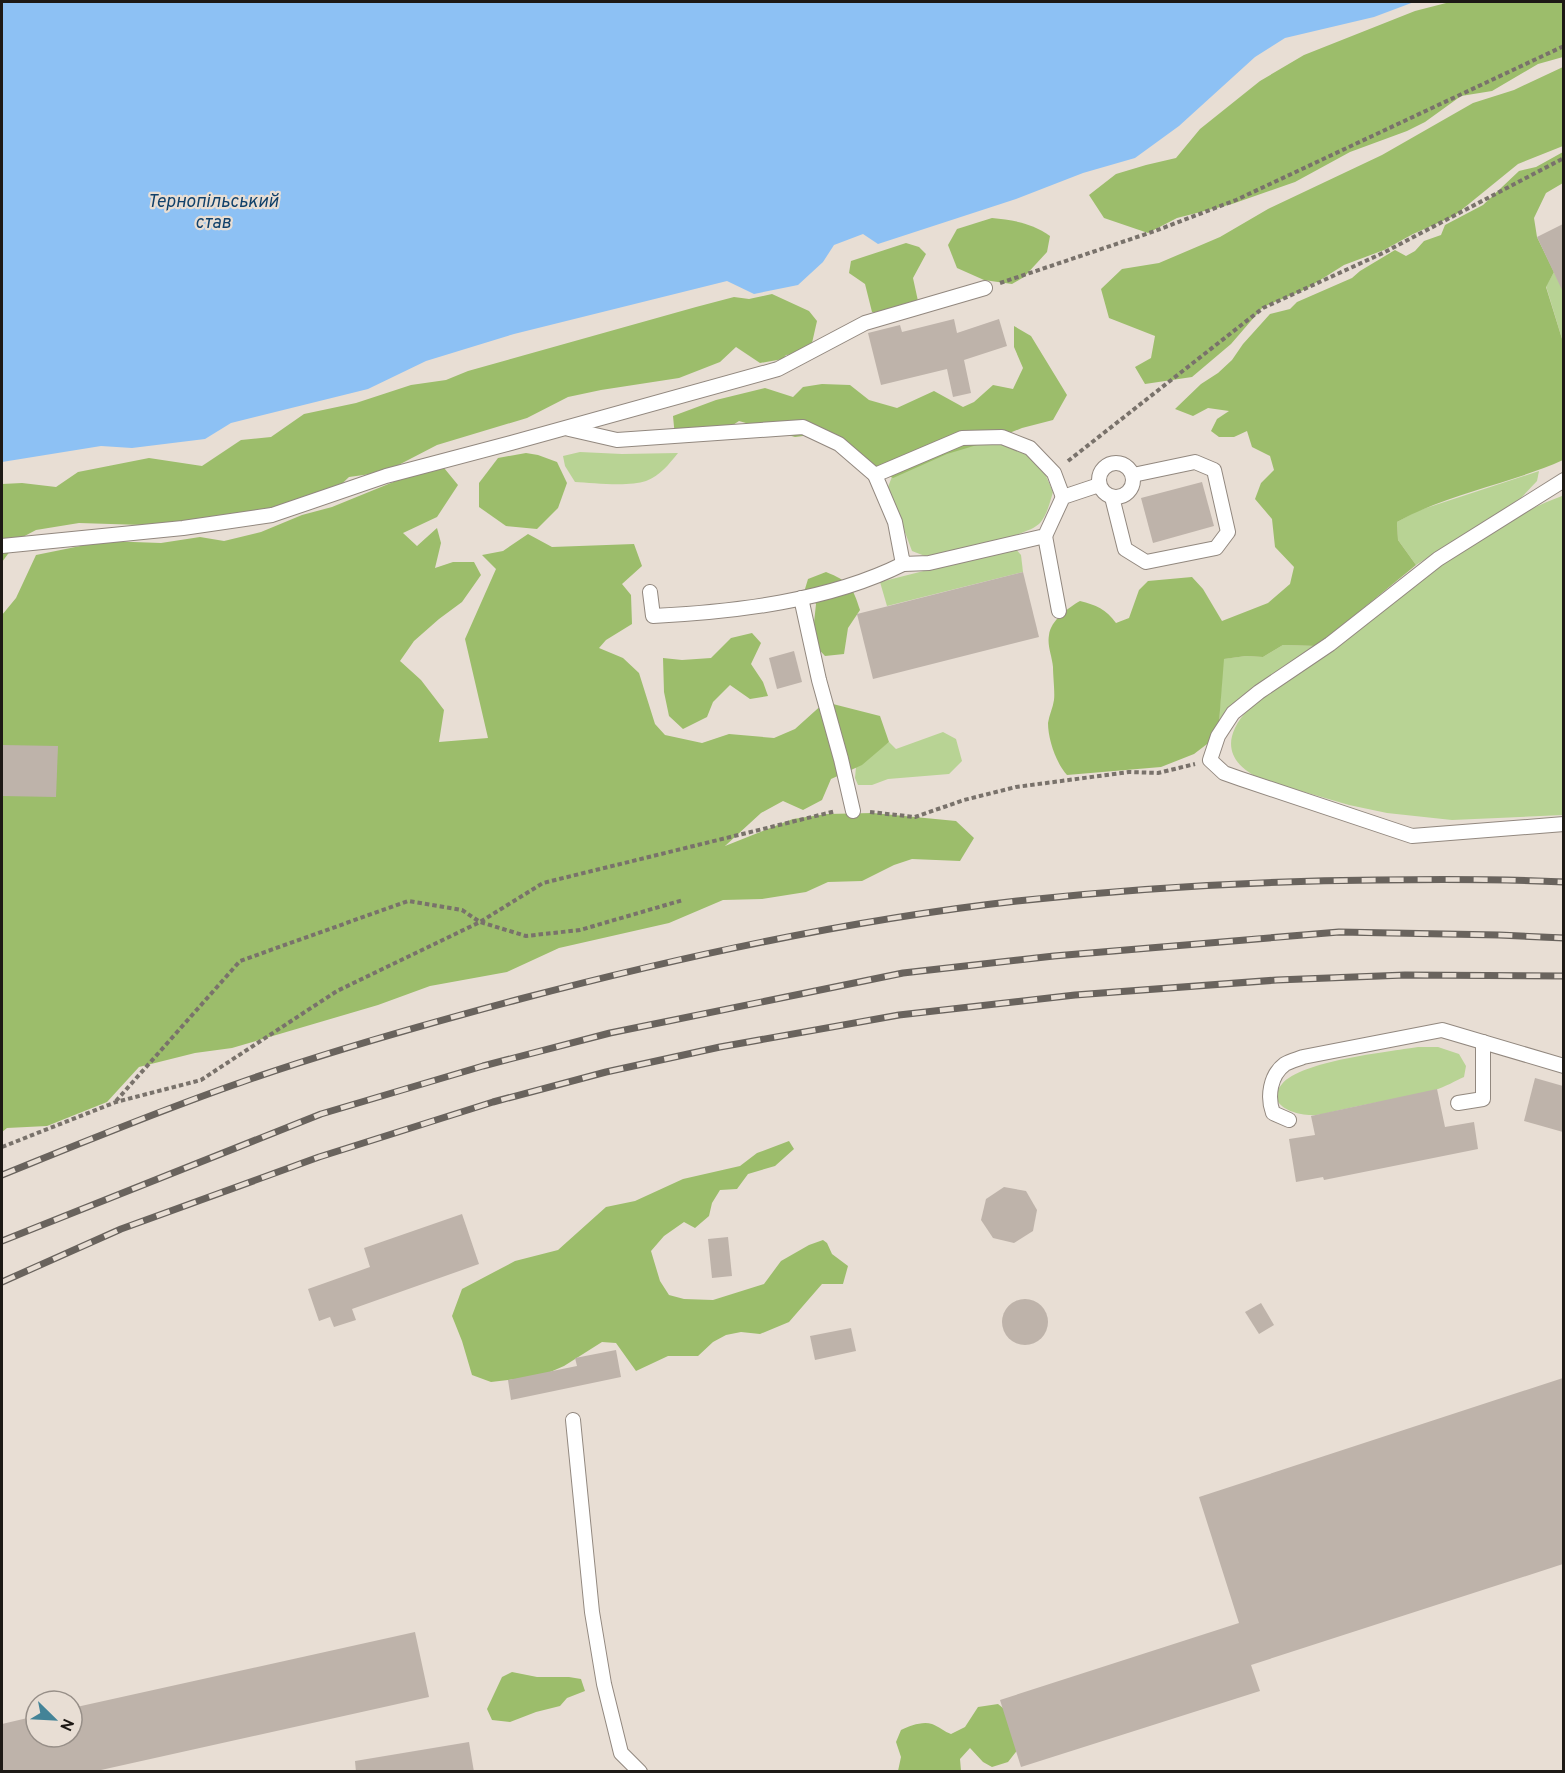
<svg xmlns="http://www.w3.org/2000/svg" width="1565" height="1773" font-family="Overpass,sans-serif">
	<style>
		.green { fill: #b8d394 }
		.forest { fill: #9cbd6b }
		.water { fill: #8dc1f4 }
		.building { fill: #beb3aa }
		.lines { fill: none; stroke-linecap: round; stroke-linejoin: round }
		.service-casing { stroke: #92887f; stroke-width: 16 }
		.path { stroke: #79726b; stroke-width: 4; stroke-dasharray: 4.5 3; stroke-linecap: butt }
		.service { stroke: #fff; stroke-width: 14 }
		.rail-casing { stroke: #69635d; stroke-width: 7 }
		.rail { stroke: #e8ded4; stroke-width: 4.5; stroke-dasharray: 14; stroke-linecap: butt }
		.labels { text-anchor: middle; stroke-width: 4.5; stroke-linejoin: round; paint-order: stroke }
		.water-label { font-size: 18px; font-style: italic; fill: #11416a; stroke: #e8ded4 }
	</style>
	<rect width="100%" height="100%" fill="#e8ded4"/>
	<!-- green -->
	<g class="green">
		<path d="M1554,272L1563,290V342L1546,286Z"/>
		<path d="M982,442L1011,444L1040,462L1053,492C1050,502 1047,515 1040,523C1027,537 958,549 936,554L925,556L912,551L888,487L893,474L958,449Z"/>
		<path d="M580,452L622,454L678,453C669,464 660,476 646,481C629,487 593,483 575,482L565,466L563,456Z"/>
		<path d="M1539,471L1537,481L1521,498L1416,565L1398,540L1397,522L1417,511Z"/>
		<path d="M1562,496L1563,497V815L1452,820L1387,813L1349,805L1263,780C1240,770 1223,753 1235,728C1249,698 1301,674 1327,654C1402,598 1473,529 1562,496Z"/>
		<path d="M1015,548L1021,555L1023,572L887,606L880,582Z"/>
		<path d="M1283,645L1317,646L1219,723L1223,659L1246,656L1263,657Z"/>
		<path d="M943,732L956,739L962,761L949,774L888,779L872,785H858L855,778L856,767L889,742L896,749Z"/>
		<path d="M1418,1047H1438L1459,1054L1466,1066L1464,1077C1455,1081 1445,1087 1435,1090C1406,1098 1375,1102 1345,1109C1334,1111 1320,1116 1309,1115C1292,1114 1265,1104 1282,1084C1301,1061 1387,1052 1418,1047Z"/>
	</g>
	<!-- forest -->
	<g class="forest">
		<path d="M1450,2H1563V57L1538,64L1492,91L1461,96L1425,122L1407,131L1350,152L1295,182L1232,204L1177,218L1148,233L1104,218L1089,195L1116,174L1146,165L1176,158L1200,129L1260,81L1304,55L1415,11Z"/>
		<path d="M1563,67V146L1518,164L1454,216L1413,234L1384,250L1344,265L1306,289L1263,307L1231,344L1192,377L1145,384L1135,367L1151,358L1155,336L1109,318L1101,289L1122,269L1159,263L1220,237L1268,209L1382,155L1473,103L1514,90Z"/>
		<path d="M1563,152V183L1546,193L1534,218L1537,237L1554,272L1546,287L1563,342V460C1510,484 1449,493 1397,522L1398,540L1416,565L1317,646L1283,645L1263,657L1246,656L1224,659L1219,723L1211,741L1194,754L1161,767L1067,775C1056,763 1048,739 1048,723C1049,715 1053,708 1054,700C1055,693 1053,676 1053,667C1052,656 1047,646 1049,635C1051,620 1068,608 1080,601C1096,605 1106,609 1116,623L1129,618L1139,590L1148,581L1192,577L1203,589L1222,621L1268,603L1290,584L1294,567L1275,547L1272,519L1255,499L1261,483L1274,470L1270,456L1252,447L1247,431L1234,437H1219L1211,431L1217,419L1229,411L1208,408L1193,416L1175,409L1201,384L1218,373L1232,360L1243,344L1270,314L1290,309L1297,302L1352,278L1360,271L1395,250L1406,256L1415,251L1424,241L1441,235L1445,225L1483,205L1519,171L1536,167Z"/>
		<path d="M992,218C1013,220 1032,223 1050,236L1047,252L1024,277L1012,284L984,280L957,268L948,245L957,229Z"/>
		<path d="M906,243L919,247L926,254L913,278L918,301L896,318L872,312L865,284L849,273L851,261Z"/>
		<path d="M772,294L809,311L817,321L812,343L797,354L786,355L783,359L760,363L736,347L720,362L679,378L601,390L568,397L527,418L437,445L385,472L349,477L325,500L174,526L79,523L36,530L19,539L2,562V484L22,483L56,487L78,472L149,458L202,466L241,440L271,437L304,414L356,403L411,385L446,380L468,371L696,307L734,297L749,299Z"/>
		<path d="M1014,326L1031,336L1067,395L1053,420L1022,428L987,442L947,454L893,478L870,466L827,433L795,437L739,421L713,438L675,437L673,416L716,400L765,388L793,397L803,387L822,384L850,385L869,400L897,408L934,391L963,407L974,402L993,385L1013,389L1023,368L1014,347Z"/>
		<path d="M526,453L538,455L557,462L567,483L558,508L537,529L506,526L479,507V483L498,458Z"/>
		<path d="M440,463L458,485L437,517L403,533L417,546L437,528L441,543L435,568L453,562H474L481,575L462,602L439,619L414,641L400,661L421,680L444,710L439,742L488,738L465,639L496,569L482,555L503,551L528,534L552,547L634,544L642,566L622,584L631,595L632,624L606,640L599,648L623,658L639,673L655,724L665,735L702,743L729,734L774,738L795,729L825,702L880,716L889,742L862,765L831,779L822,800L803,810L783,801L761,813L725,846L793,819L827,814L873,813L956,821L974,838L960,861L912,859L894,865L862,881L828,882L806,892L762,899L723,900L669,923L559,948L507,972L430,986L378,1005L232,1048L195,1053L139,1067L107,1102L47,1126L7,1128L2,1132V615L16,598L36,555L105,541L161,543L200,537L224,541L261,532L302,515L332,507Z"/>
		<path d="M826,572C849,581 853,587 860,610L848,628L844,654L825,656L812,642L816,604L805,589L808,579Z"/>
		<path d="M752,633L761,643L751,664L763,682L768,696L750,699L730,685L713,702L707,717L683,729L669,716L664,692L663,658L682,660L711,658L731,638Z"/>
		<path d="M789,1141L794,1149L775,1166L748,1174L737,1189L720,1190L712,1203L709,1216L695,1228L684,1222L664,1236L651,1251L660,1281L669,1295L684,1299L713,1300L764,1284L781,1261L809,1245L823,1240L827,1243L832,1254L848,1266L843,1284H822L789,1322L760,1334L741,1332L726,1335L713,1342L698,1356H668L636,1371L616,1343L602,1342L564,1366L541,1376L491,1382L472,1375L462,1341L452,1316L462,1289L515,1261L558,1250L606,1207L635,1201L683,1179L740,1166L757,1153Z"/>
		<path d="M512,1672L537,1677H569L581,1679L585,1691L567,1698L560,1706L536,1712L510,1722L492,1720L487,1709L502,1677Z"/>
		<path d="M998,1704L1013,1716L1019,1748L1008,1762L992,1767L983,1762L970,1748L960,1759L961,1771H898L901,1757L896,1742L901,1730C910,1726 922,1721 932,1724C938,1726 945,1732 951,1734L965,1727L978,1707Z"/>
	</g>
	<!-- water -->
	<path class="water" d="M2,2H1414L1374,17L1285,38L1255,57L1179,126L1135,158L1083,173L1016,199L878,244L863,234L834,245L823,262L798,285L754,294L727,281L514,334L426,361L368,389L231,423L205,439L132,448L101,446L2,462Z"/>
	<!-- building -->
	<g class="building">
		<path d="M1563,224V292L1537,237Z"/>
		<path d="M954,319L957,333L999,319L1007,346L964,360L971,393L953,397L947,369L881,385L868,333L900,325L902,332Z"/>
		<path d="M1202,482L1214,526L1153,543L1141,498Z"/>
		<path d="M1023,572L1039,637L873,679L857,614Z"/>
		<path d="M794,651L802,682L777,689L769,658Z"/>
		<path d="M2,745L58,746L56,797L2,796Z"/>
		<path d="M1535,1078L1563,1086V1132L1524,1121Z"/>
		<path d="M1437,1089L1445,1127L1474,1122L1478,1149L1324,1180L1323,1177L1296,1182L1289,1139L1315,1135L1311,1116Z"/>
		<path d="M1004,1187L1026,1191L1037,1210L1033,1231L1014,1243L993,1238L981,1220L986,1199Z"/>
		<path d="M462,1214L479,1264L352,1309L356,1320L334,1327L330,1317L319,1321L308,1289L370,1267L364,1248Z"/>
		<path d="M728,1237L732,1276L712,1278L708,1239Z"/>
		<circle cx="1025" cy="1322" r="23"/>
		<path d="M1261,1303L1274,1325L1259,1334L1245,1312Z"/>
		<path d="M851,1328L856,1351L815,1360L810,1336Z"/>
		<path d="M616,1350L621,1377L511,1400L508,1380L577,1366L575,1358Z"/>
		<path d="M1563,1378V1564L1251,1665L1260,1691L1021,1767L1000,1700L1239,1623L1199,1497Z"/>
		<path d="M415,1632L429,1697L92,1772H2V1724L36,1716V1737H72V1708Z"/>
		<path d="M469,1742L474,1772H356L355,1761Z"/>
	</g>
	<g class="lines">
		<defs>
			<g id="service">
				<path d="M569,429L617,440L803,427L839,444L875,475L895,522L903,564L929,563L1045,536L1063,497L1099,485"/>
				<circle cx="1116" cy="480" r="17"/>
				<path d="M875,475L962,438L1002,437L1030,448L1054,473L1063,497"/>
				<path d="M1564,480L1438,559L1330,644L1259,692L1233,713L1218,736L1210,760L1224,773L1241,779L1412,836L1564,824"/>
				<path d="M1112,497L1125,549L1146,562L1216,548L1228,532L1214,470L1195,462L1133,475"/>
				<path d="M1045,536L1059,611"/>
				<path d="M2,546L183,528L272,515L386,476L511,443L778,369L865,323L985,288"/>
				<path d="M650,592L653,616C735,612 829,601 903,564"/>
				<path d="M801,598L819,680L841,759L853,811"/>
				<path d="M1458,1103L1483,1099V1042"/>
				<path d="M1289,1120L1273,1113C1267,1097 1270,1075 1285,1064C1290,1061 1298,1059 1303,1057L1442,1030L1564,1066"/>
				<path d="M573,1420L592,1612L604,1684L621,1753L640,1772"/>
			</g>
		</defs>
		<!-- service casing -->
		<use href="#service" class="service-casing"/>
		<!-- path -->
		<g class="path">
			<path d="M1000,283L1155,231L1236,200L1564,46"/>
			<path d="M1068,461L1263,308L1383,253L1564,158"/>
			<path d="M870,812L915,817L964,800L1016,787L1129,772L1158,773L1195,764"/>
			<path d="M116,1101L240,961L408,901L462,910L480,922L526,936L580,930L683,900"/>
			<path d="M2,1147L116,1102L201,1080L337,991L480,922L543,883L836,811"/>
		</g>
		<!-- service -->
		<use href="#service" class="service"/>
		<defs>
			<g id="rail">
				<path d="M2,1175C81,1143 161,1110 242,1082C333,1050 426,1024 520,999C683,956 849,920 1017,901C1137,888 1258,881 1378,880C1440,879 1502,879 1564,882"/>
				<path d="M2,1241L321,1114L483,1066L610,1033L903,973L1054,956L1339,932L1499,935L1564,938"/>
				<path d="M2,1282L121,1229L319,1157L493,1102L606,1072L720,1047L899,1015L1075,995L1277,980L1405,975L1564,976"/>
			</g>
		</defs>
		<!-- rail casing -->
		<use href="#rail" class="rail-casing"/>
		<!-- rail -->
		<use href="#rail" class="rail"/>
	</g>
	<g class="labels">
		<!-- water labels -->
		<g class="water-label">
			<text x="213" y="207">Тернопільський<tspan x="213" dy="21">став</tspan></text>
		</g>
	</g>
	<!-- border -->
	<rect width="1565" height="1773" fill="none" stroke="#1d1915" stroke-width="6"/>
	<!-- north arrow -->
	<g transform="translate(54 1719) rotate(114)"><circle r="28" fill="#e8ded4" stroke="#978f88" stroke-width="1.5"/>
	<path d="M0-4.5L10 22L0 15L-10 22Z" fill="#438397"/>
	<text y="-9" font-size="16" font-weight="bold" text-anchor="middle" fill="#1d1915">N</text>
	</g>
</svg>
